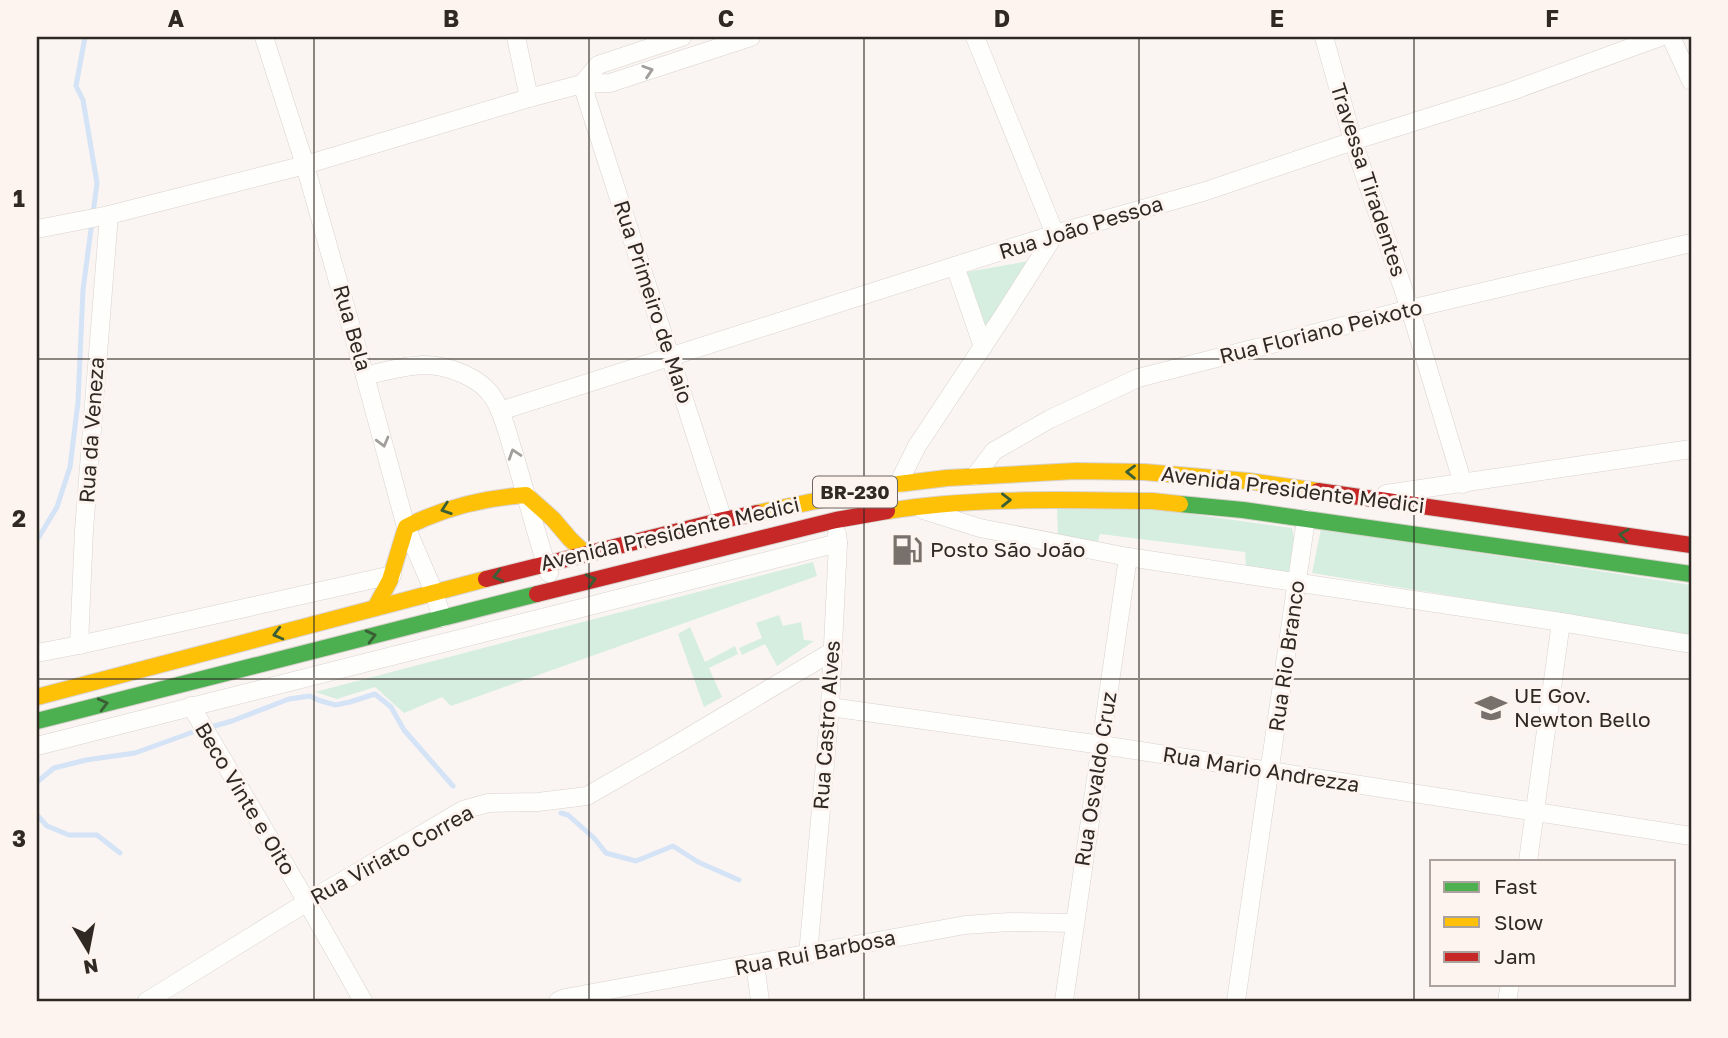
<svg xmlns="http://www.w3.org/2000/svg" width="1728" height="1038" font-family="'Golos Text',sans-serif">
	<style>
		.green { fill: #d6eee0 }
		.lines { fill: none; stroke-linecap: round; stroke-linejoin: round }
		.stream { stroke: #d4e3f5; stroke-width: 5 }
		.street-casing { stroke: #d9d2ce; stroke-width: 19 }
		.fast-casing { stroke: #d9d2ce; stroke-width: 18 }
		.slow-casing { stroke: #d9d2ce; stroke-width: 18 }
		.jam-casing { stroke: #d9d2ce; stroke-width: 18 }
		.street { stroke: #fefefd; stroke-width: 18 }
		.fast { stroke: #4caf50; stroke-width: 16 }
		.slow { stroke: #ffc107; stroke-width: 16 }
		.jam { stroke: #c62828; stroke-width: 16 }
		.oneway { stroke: #a19e9b }
		.oneway2 { stroke: #3b5e35 }
		.grid { fill: none; stroke: #302823; stroke-width: 2; stroke-opacity: 0.55 }
		.labels { text-anchor: middle; stroke-width: 6; stroke-linejoin: round; paint-order: stroke }
		.shield { fill: #fdf4ef; stroke: #6e6560; stroke-width: 2 }
		.shield-label { font-size: 19px; font-weight: bold; fill: #302823 }
		.street-label { font-size: 21px; fill: #302823; stroke: #fdf4ef }
		.poi-label { font-size: 21px; fill: #302823; stroke: #fdf4ef; text-anchor: start }
		.neatline { fill: none; stroke: #302823; stroke-width: 2.5 }
		.grid-label { font-size: 23px; text-anchor: middle; font-weight: bold; fill: #302823 }
	</style>
	<rect width="100%" height="100%" fill="#faf5f2"/>
	<!-- green -->
	<g class="green">
		<path d="M1029,261L986,327L967,272Z"/>
		<path d="M1057,506L1160,510L1292,528L1294,538L1289,572L1246,567L1245,552L1100,534L1098,541L1058,538Z"/>
		<path d="M1321,529L1691,585V635L1312,573Z"/>
		<path d="M813,562L817,576L451,706L442,697L404,713L375,687L337,699L315,692Z"/>
		<path d="M779,615L783,626L801,622L804,640L814,641L777,666L765,644L742,655L739,648L762,638L756,623Z"/>
		<path d="M690,627L705,662L735,646L738,654L709,668L722,697L704,707L678,634Z"/>
	</g>
	<g class="lines">
		<!-- stream -->
		<g class="stream">
			<path d="M37,540L57,507L70,467L78,402L83,290L97,183L83,100L76,86L85,37"/>
			<path d="M37,782L54,768L86,760L135,753L193,732L232,721L289,699L310,696L318,700L335,705L350,702L375,694L391,707L404,730L453,786"/>
			<path d="M561,813L568,815L594,838L606,853L636,861L673,846L698,862L739,880"/>
			<path d="M37,815L47,826L69,835H97L120,853"/>
		</g>
		<defs>
			<g id="street">
				<path d="M264,37L305,165L365,376L406,527L434,592L442,618"/>
				<path d="M516,37L529,98"/>
				<path d="M1324,37L1353,141L1410,309L1463,484"/>
				<path d="M1671,37L1691,81"/>
				<path d="M582,84L723,520"/>
				<path d="M582,84L598,65L682,37"/>
				<path d="M37,229L109,215L305,165L529,98L582,84L610,83L751,37"/>
				<path d="M955,266L983,347"/>
				<path d="M365,376C384,371 404,366 423,365C448,365 481,377 494,399C504,415 508,436 514,454C526,494 536,534 549,573"/>
				<path d="M500,411L1055,234L1206,191L1353,141L1509,92L1660,37"/>
				<path d="M975,476L994,451L1050,419L1138,378L1410,309L1691,243"/>
				<path d="M898,484L917,446L1003,316L1055,234L975,37"/>
				<path d="M1386,494L1691,449"/>
				<path d="M923,510L980,528L1128,557L1561,622L1691,644"/>
				<path d="M79,645L84,530L109,215"/>
				<path d="M37,653L79,645L392,575"/>
				<path d="M191,706L307,902L363,1001"/>
				<path d="M830,707L1102,745L1691,836"/>
				<path d="M37,746L838,543"/>
				<path d="M1528,861L1561,622"/>
				<path d="M808,955L830,707L838,543L837,534"/>
				<path d="M755,964L760,1001"/>
				<path d="M147,1001L307,902L463,810L488,803L538,802L587,796L667,750L833,651"/>
				<path d="M558,1001L565,998L965,925L1009,922L1074,923"/>
				<path d="M1064,1001L1128,557"/>
				<path d="M1236,1001L1306,519"/>
				<path d="M1507,1001L1510,984"/>
			</g>
			<g id="fast">
				<path d="M1180,504L1243,510L1691,574"/>
				<path d="M37,721L537,594"/>
			</g>
			<g id="slow">
				<path d="M887,511C975,497 1064,500 1152,501L1180,504"/>
				<path d="M757,513L898,484L947,478L1076,471L1144,472L1248,481L1318,491"/>
				<path d="M375,608L390,580L406,527C445,507 483,498 526,495L553,519L570,539L586,554"/>
				<path d="M37,697L486,579"/>
			</g>
			<g id="jam">
				<path d="M1318,491L1691,545"/>
				<path d="M486,579L723,520L757,513"/>
				<path d="M537,594L836,520L887,511"/>
			</g>
		</defs>
		<!-- street casing -->
		<use href="#street" class="street-casing"/>
		<!-- fast casing -->
		<use href="#fast" class="fast-casing"/>
		<!-- slow casing -->
		<use href="#slow" class="slow-casing"/>
		<!-- jam casing -->
		<use href="#jam" class="jam-casing"/>
		<!-- street -->
		<use href="#street" class="street"/>
		<!-- fast -->
		<use href="#fast" class="fast"/>
		<!-- slow -->
		<use href="#slow" class="slow"/>
		<!-- jam -->
		<use href="#jam" class="jam"/>
	</g>
	<!-- one-way arrows -->
	<defs><path id="oneway-chevron" d="M-2-3.5L2.5 0L-2 3.5" fill="none" stroke-width="1.6" stroke-linecap="round" stroke-linejoin="round" transform="scale(1.75)"/></defs>
	<g class="oneway">
		<use href="#oneway-chevron" transform="translate(648 71) rotate(-18)"/>
		<use href="#oneway-chevron" transform="translate(383 442) rotate(75)"/>
		<use href="#oneway-chevron" transform="translate(514 454) rotate(-108)"/>
	</g>
	<g class="oneway2">
		<use href="#oneway-chevron" transform="translate(1131 472) rotate(-179)"/>
		<use href="#oneway-chevron" transform="translate(1006 500) rotate(-1)"/>
		<use href="#oneway-chevron" transform="translate(446 509) rotate(161)"/>
		<use href="#oneway-chevron" transform="translate(1624 535) rotate(-172)"/>
		<use href="#oneway-chevron" transform="translate(498 576) rotate(166)"/>
		<use href="#oneway-chevron" transform="translate(591 580) rotate(-15)"/>
		<use href="#oneway-chevron" transform="translate(278 634) rotate(165)"/>
		<use href="#oneway-chevron" transform="translate(371 636) rotate(-14)"/>
		<use href="#oneway-chevron" transform="translate(103 704) rotate(-14)"/>
	</g>
	<!-- grid -->
	<path class="grid" d="M314,37V1001M589,37V1001M864,37V1001M1139,37V1001M1414,37V1001M37,359H1691M37,679H1691"/>
	<!-- icons -->
	<defs>
		<symbol id="fuel-bare" viewBox="-9 -9 18 18"><path d="M-5.5-6h7V0h2V4h1.3V-2.5L3-4.5l.8-.8L6-3V5H2.5V1h-1V6h-7ZM-4.2-4.7v3.2H.2V-4.7Z" fill="#77706b" stroke="#fdf4ef" stroke-width="2.5" paint-order="stroke"/></symbol>
		<symbol id="school-bare" viewBox="-9 -9 18 18"><path d="M0-5L7-2L0 1L-7-2ZM-4 1L0 2.5L4 1V4Q0 6-4 4Z" fill="#77706b" stroke="#fdf4ef" stroke-width="2.5" paint-order="stroke"/></symbol>
	</defs>
	<g fill-rule="evenodd">
		<use href="#fuel-bare" x="885" y="528" width="44" height="44"/>
		<use href="#school-bare" x="1469" y="686" width="44" height="44"/>
	</g>
	<g class="labels">
		<!-- shield labels -->
		<rect class="shield" x="813" y="476.5" width="84" height="31" rx="5"/>
		<g class="shield-label">
			<text x="855" y="499">BR-230</text>
		</g>
		<!-- street labels -->
		<g class="street-label">
			<text transform="translate(1368 180) rotate(72)" y="7">Travessa Tiradentes</text>
			<text transform="translate(1081 228) rotate(-17)" y="7">Rua João Pessoa</text>
			<text transform="translate(653 302) rotate(72)" y="7">Rua Primeiro de Maio</text>
			<text transform="translate(352 328) rotate(74)" y="7">Rua Bela</text>
			<text transform="translate(1321 332) rotate(-14)" y="7">Rua Floriano Peixoto</text>
			<text transform="translate(92 430) rotate(-86)" y="7">Rua da Veneza</text>
			<text transform="translate(1293 490) rotate(7)" y="7">Avenida Presidente Medici</text>
			<text transform="translate(670 534) rotate(-13)" y="7">Avenida Presidente Medici</text>
			<text transform="translate(1287 656) rotate(-82)" y="7">Rua Rio Branco</text>
			<text transform="translate(827 725) rotate(-86)" y="7">Rua Castro Alves</text>
			<text transform="translate(1261 770) rotate(9)" y="7">Rua Mario Andrezza</text>
			<text transform="translate(1096 779) rotate(-81)" y="7">Rua Osvaldo Cruz</text>
			<text transform="translate(245 799) rotate(59)" y="7">Beco Vinte e Oito</text>
			<text transform="translate(392 855) rotate(-29)" y="7">Rua Viriato Correa</text>
			<text transform="translate(815 953) rotate(-11)" y="7">Rua Rui Barbosa</text>
		</g>
		<!-- poi labels -->
		<g class="poi-label">
			<text x="930" y="557">Posto São João</text>
			<text x="1514" y="703">UE Gov.<tspan x="1514" dy="24">Newton Bello</tspan></text>
		</g>
	</g>
	<!-- border -->
	<rect width="1728" height="1038" fill="none" stroke="#fdf4ef" stroke-width="77"/>
	<!-- legend -->
	<rect x="1430" y="860" width="245" height="126" fill="#fdf4ef" stroke="#aba29d" stroke-width="2"/>
	<rect x="1444" y="882" width="35" height="10" fill="#4caf50" stroke="#aba29d" stroke-width="2"/>
	<text x="1494" y="894" font-size="21" fill="#302823">Fast</text>
	<rect x="1444" y="917" width="35" height="10" fill="#ffc107" stroke="#aba29d" stroke-width="2"/>
	<text x="1494" y="930" font-size="21" fill="#302823">Slow</text>
	<rect x="1444" y="952" width="35" height="10" fill="#c62828" stroke="#aba29d" stroke-width="2"/>
	<text x="1494" y="964" font-size="21" fill="#302823">Jam</text>
	<!-- north arrow -->
	<g transform="translate(88 950) rotate(170)" stroke="#fdf4ef" stroke-width="5" paint-order="stroke">
	<path d="M0-5L12 26L0 18L-12 26Z" fill="#302823"/>
	<text y="-10" font-size="19" font-weight="bold" text-anchor="middle" fill="#302823">N</text>
	</g>
	<rect x="38" y="38" width="1652" height="962" class="neatline"/>
	<g class="grid-label">
		<text x="176" y="27">A</text>
		<text x="451" y="27">B</text>
		<text x="726" y="27">C</text>
		<text x="1002" y="27">D</text>
		<text x="1277" y="27">E</text>
		<text x="1552" y="27">F</text>
		<text x="19" y="207">1</text>
		<text x="19" y="527">2</text>
		<text x="19" y="847">3</text>
	</g>
</svg>
